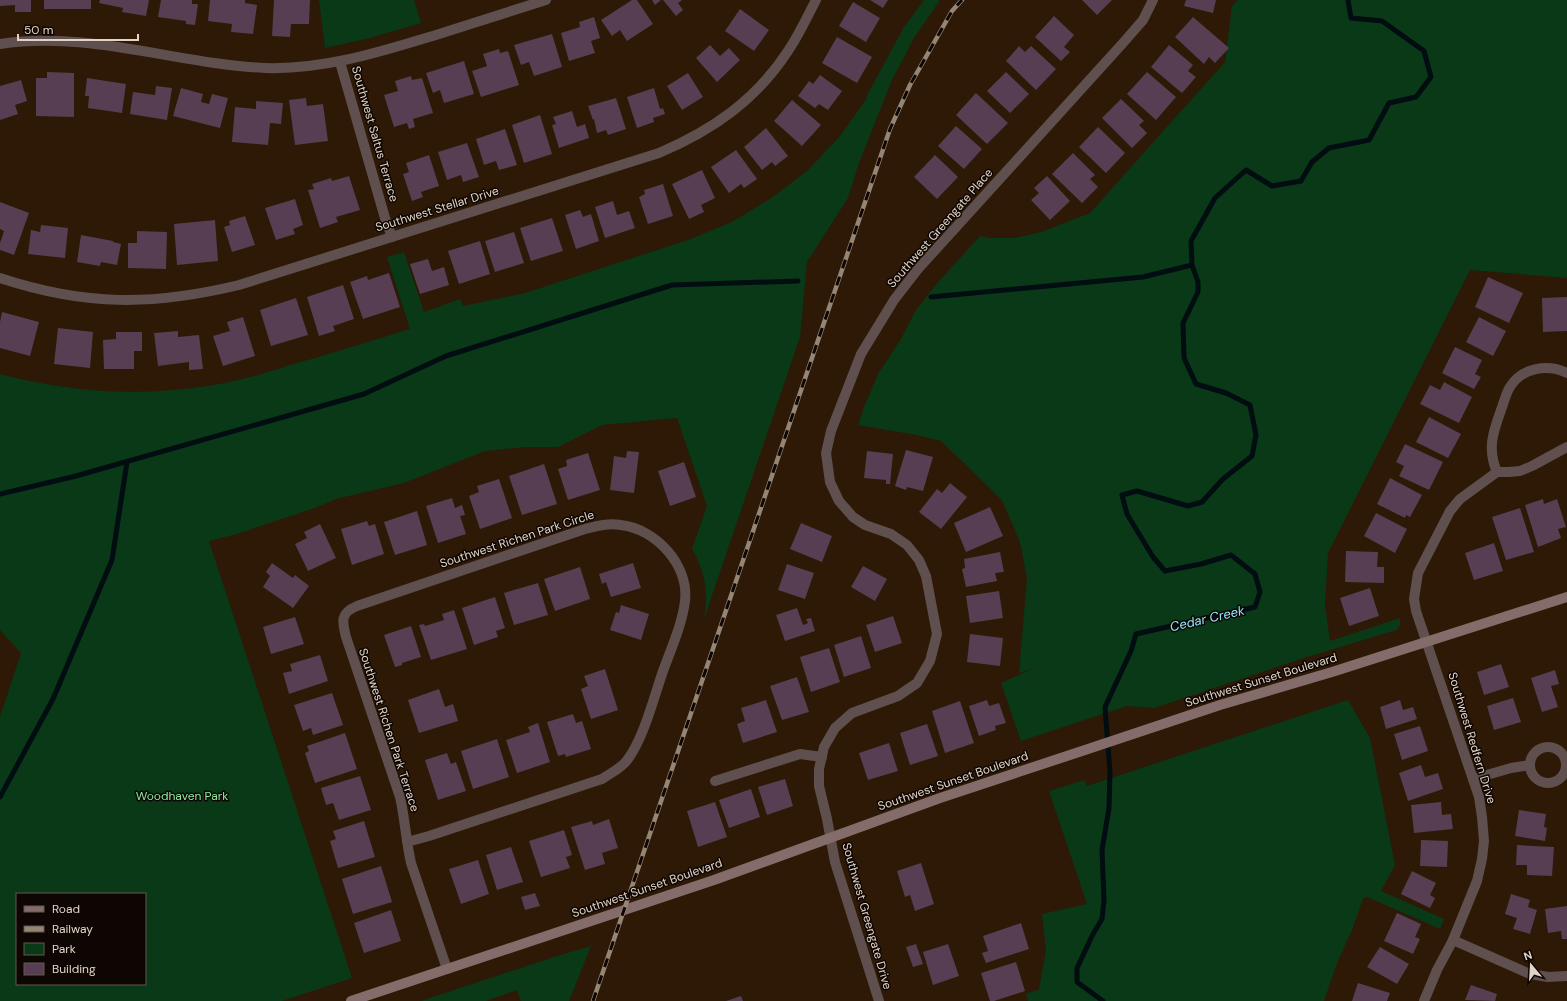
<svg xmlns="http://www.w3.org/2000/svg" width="1567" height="1001" font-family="'DM Sans',sans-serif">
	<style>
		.green { fill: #093917; fill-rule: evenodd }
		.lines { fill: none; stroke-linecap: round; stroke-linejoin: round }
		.stream { stroke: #010d11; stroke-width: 5 }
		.building { fill: #573e52 }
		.minor { stroke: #5f504f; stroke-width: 10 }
		.secondary { stroke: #846c6b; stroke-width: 10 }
		.rail-casing { stroke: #958575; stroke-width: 4.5 }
		.rail { stroke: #0e0602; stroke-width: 3; stroke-dasharray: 9; stroke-linecap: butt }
		.labels { text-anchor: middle; stroke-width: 3; stroke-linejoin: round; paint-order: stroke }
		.street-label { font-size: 12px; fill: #e2d4c7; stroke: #0e0602 }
		.park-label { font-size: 12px; fill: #8bef9f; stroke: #0e0602 }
		.water-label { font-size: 13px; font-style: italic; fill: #91e6fc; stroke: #0e0602 }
	</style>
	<rect width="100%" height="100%" fill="#2d1905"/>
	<!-- green -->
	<g class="green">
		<path d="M319,0H414L421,23L370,38L325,48Z"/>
		<path d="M924,0H940L914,38L892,80L859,163L848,198L807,262L800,337L702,625C710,599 706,572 692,549L707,506L677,418L602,425L558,447H527L485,451L404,483L336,499L315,508L237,534L209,541L352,978L282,1001H0V717L21,653L0,630V374C72,393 141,397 214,385C240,381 266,373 290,365C330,354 370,341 410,329L387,257L404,252L424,312L460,299L463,306L525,293L574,277L688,240L732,222L773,197L808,170L840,136L867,98L866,97L904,27ZM17,894H145V984H17Z"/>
		<path d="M1238,0H1567V278L1470,270L1328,553L1325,605L1330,641L1400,618V625L1397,630L1307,657L1154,708L1127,706L1021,741L1001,683L1032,669L1019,673L1027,578L1020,542L1002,500L941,441L916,435L858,425L864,407L878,374L901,339L916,310L940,280L980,236L989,238H1015L1041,232L1090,213L1225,62L1232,6Z"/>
		<path d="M1348,700L1370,738L1395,865L1381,891L1444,919L1440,929L1374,900L1367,897L1363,899L1352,930L1337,963L1324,1001H1028L1026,994L1039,989L1046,950L1042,914L1087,904L1049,791L1084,780L1087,786Z"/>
		<path d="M591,946L569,1001H521L517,990L486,1001H421L554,957Z"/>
	</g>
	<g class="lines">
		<!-- stream -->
		<g class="stream">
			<path d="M931,297L1143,277L1192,265"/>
			<path d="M0,494L76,476L364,394L446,356L672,285L798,281"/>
			<path d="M0,797L53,699L112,560L127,462"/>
			<path d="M1103,1001L1077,982V968L1093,934L1102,919L1104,900L1102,850L1109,808L1110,772L1105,707L1131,651L1136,634L1255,607L1260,592L1255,574L1231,555L1201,564L1165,571L1153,557L1127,514L1122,495L1137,491L1188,506L1202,502L1223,479L1252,456L1256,435L1250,405L1226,393L1196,384L1184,358L1183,323L1198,292V282L1192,265L1191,241L1215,198L1246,170L1272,186L1301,181L1312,162L1329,148L1369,140L1389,103L1416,97L1431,77L1424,51L1382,21L1351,18L1348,0"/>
		</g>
	</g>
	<!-- building -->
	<g class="building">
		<path d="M0,0H31V12H15V5L0,6Z"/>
		<rect x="44" y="0" width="47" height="9"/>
		<path d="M100,0H149L146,16L122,12L123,8L99,3Z"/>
		<path d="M161,0H192V4H198L195,25L186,24V21L158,17Z"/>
		<path d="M210,0H245V3L257,5L253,34L231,32L232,24L208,21Z"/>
		<path d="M274,0H310L309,24H291L290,37L272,36Z"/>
		<path d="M632,0H637L653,24L627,41L620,30L612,36L601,20Z"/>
		<path d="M652,0H661L655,5Z"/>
		<path d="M663,0H682L678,3L683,10L676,16Z"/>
		<path d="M870,0H888L883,8Z"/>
		<path d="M1082,0H1112L1097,15Z"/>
		<path d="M1186,0H1216L1213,13L1184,6Z"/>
		<path d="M853,2L880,18L866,42L839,26Z"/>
		<path d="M740,9L769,30L754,51L725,31Z"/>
		<path d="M1054,16L1074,35L1064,47L1070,52L1061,61L1035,37Z"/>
		<path d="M594,17L600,38L591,41L595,53L569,61L561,33L580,27L579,22Z"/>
		<path d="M1193,17L1229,48L1215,63L1209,57L1204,64L1175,37Z"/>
		<path d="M552,34L562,67L534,76L529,62L521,65L514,45Z"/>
		<path d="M837,37L872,57L857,83L822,63Z"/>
		<path d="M710,45L720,56L729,48L740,60L717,82L696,58Z"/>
		<path d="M1169,45L1193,65L1188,71L1196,77L1182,93L1151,67Z"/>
		<path d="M1019,46L1025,52L1031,46L1056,69L1036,90L1006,61Z"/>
		<path d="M499,49L500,53L508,51L519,85L481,97L472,71L487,66L483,54Z"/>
		<path d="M464,61L474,94L444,103L440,90L433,93L426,73Z"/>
		<path d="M47,72L74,73V117L36,116V78H47Z"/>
		<path d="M1006,72L1029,94L1010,113L987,91Z"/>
		<path d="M1147,72L1176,97L1156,120L1127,94Z"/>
		<path d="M688,73L703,97L682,110L667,86Z"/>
		<path d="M820,75L842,91L828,110L819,104L815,108L798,96L809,81L813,84Z"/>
		<path d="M411,76L412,80L422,78L433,113L413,119L415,127L409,129L407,123L394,127L384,95L398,91L395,81Z"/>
		<path d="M87,78L126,84L122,113L88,108L89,96H85Z"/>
		<path d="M21,80L27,101L15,105L18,114L0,120V86Z"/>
		<path d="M156,86L172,88L167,120L130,114L133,92L155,95Z"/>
		<path d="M181,88L203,94L201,102L209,104L212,94L228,98L220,128L173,116Z"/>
		<path d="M654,88L660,109L663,108L665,114L653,118L654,122L637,128L627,97Z"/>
		<path d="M976,93L1008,123L987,144L956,115Z"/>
		<path d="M306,98L307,106L323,104L328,141L295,145L289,100Z"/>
		<path d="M616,98L626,129L608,135L606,130L597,133L594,119L593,120L588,106Z"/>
		<path d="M1121,99L1144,121L1139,125L1147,133L1132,148L1102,118Z"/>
		<path d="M792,100L821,125L802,146L774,121Z"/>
		<path d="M256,101L283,103L281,124L270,123L268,145L232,142L235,107L256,109Z"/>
		<path d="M572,111L577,127L585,124L589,138L559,148L552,125L556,124L553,117Z"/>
		<path d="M540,115L552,154L524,163L512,125Z"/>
		<path d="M956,126L982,149L964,169L938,146Z"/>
		<path d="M1098,127L1125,153L1106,173L1079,147Z"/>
		<path d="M766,128L788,156L775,166L772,162L762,170L744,147Z"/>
		<path d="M505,129L517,165L499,170L496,161L484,165L476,139Z"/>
		<path d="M467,143L479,177L463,182L461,175L447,180L438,152Z"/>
		<path d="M736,150L757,179L744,188L741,184L729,193L711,167Z"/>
		<path d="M1073,153L1095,175L1090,179L1098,187L1082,203L1052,174Z"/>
		<path d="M429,155L439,186L421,192L423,197L412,201L403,174L409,172L406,163Z"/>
		<path d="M935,155L958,177L937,199L914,177Z"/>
		<path d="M702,170L715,198L701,205L704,212L689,219L672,184Z"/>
		<path d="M349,176L360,210L336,217L338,222L320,228L308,190L314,189L312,184L331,178L332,181Z"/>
		<path d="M1047,176L1070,201L1050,220L1031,200L1039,193L1034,188Z"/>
		<path d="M663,184L673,216L648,224L639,197L645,194L644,190Z"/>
		<path d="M295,199L303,225L293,229L295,234L276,240L265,208Z"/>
		<path d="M613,201L617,215L629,211L635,228L605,238L595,207Z"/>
		<path d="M0,202L29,213L14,255L0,250V243L4,231L0,229Z"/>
		<path d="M580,210L583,217L591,214L599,241L576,249L565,215Z"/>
		<path d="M245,216L255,245L232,252L224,227L230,225L229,221Z"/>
		<path d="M552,218L563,251L531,261L520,228Z"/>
		<path d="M215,220L218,261L177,265L174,224Z"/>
		<path d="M41,225L68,228L65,258L28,254L31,230L40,232Z"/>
		<path d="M137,231L167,232L166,269L128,268V243H137Z"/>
		<path d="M514,232L524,263L495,272L485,241Z"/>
		<path d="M81,235L113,241V242L121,244L117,265L101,262L100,266L77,262Z"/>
		<path d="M480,241L490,274L459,284L448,251Z"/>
		<path d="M428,259L432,271L444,267L449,285L420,294L410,264Z"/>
		<path d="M389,273L400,307L363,319L350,282L367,276L368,280Z"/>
		<path d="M1488,277L1523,293L1509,323L1475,307Z"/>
		<path d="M343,285L354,319L333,326L335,331L319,336L307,297Z"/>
		<path d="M1567,297V331L1543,332L1542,298Z"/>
		<path d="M296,298L308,335L271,346L260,310Z"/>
		<path d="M2,312L39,322L30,356L0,348V322Z"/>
		<path d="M243,317L255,356L223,366L213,336L230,331L227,322Z"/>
		<path d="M1479,317L1506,331L1493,356L1466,342Z"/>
		<path d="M58,328L93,332L90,368L54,364Z"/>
		<path d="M178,331V337L199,335L203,369L189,370V362L158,366L154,333Z"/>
		<path d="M116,332H142V351H134V369H104L103,340L116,339Z"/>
		<path d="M1455,347L1482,360L1475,374L1481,377L1474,389L1442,373Z"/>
		<path d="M1444,382L1472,397L1459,423L1420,404L1430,385L1440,390Z"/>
		<path d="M1429,417L1461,434L1448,458L1416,442Z"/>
		<path d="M1405,444L1443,462L1429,490L1399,476L1404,466L1396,462Z"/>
		<path d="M906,450L933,457L923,491L907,487L906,490L895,486Z"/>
		<path d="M627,451L639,452L634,493L610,490L614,456L626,458Z"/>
		<path d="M867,451L893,454L890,484H886V480L864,478Z"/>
		<path d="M588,453L600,490L568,500L558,469L567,466L566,460Z"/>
		<path d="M684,462L696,497L670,506L658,471Z"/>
		<path d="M544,464L557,504L522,515L509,476Z"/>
		<path d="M1390,478L1422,495L1410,517L1406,515L1405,518L1377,504Z"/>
		<path d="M499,479L512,518L480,529L469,496L479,492L477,486Z"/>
		<path d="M950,483L967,497L941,529L919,512L937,489L942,493Z"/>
		<path d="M452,498L455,508L462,505L465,515L460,516L466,534L438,543L426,506Z"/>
		<path d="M1543,499L1544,504L1557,499L1566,527L1558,529L1561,538L1538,547L1525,505Z"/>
		<path d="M990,507L1003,536L966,552L954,523Z"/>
		<path d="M1520,508L1534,552L1506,560L1492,517Z"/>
		<path d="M417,511L427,545L395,555L384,522Z"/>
		<path d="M1376,513L1407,529L1395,553L1364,536Z"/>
		<path d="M367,521L369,526L375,524L384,554L352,565L341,529Z"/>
		<path d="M801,523L832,536L822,562L790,549Z"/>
		<path d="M320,524L336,558L308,571L295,544L307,538L304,532Z"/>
		<path d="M1494,543L1503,571L1474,580L1465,553Z"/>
		<path d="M1346,551L1378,552L1377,567H1384V583L1345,582Z"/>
		<path d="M1000,552L1004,572L995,573L997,581L966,587L962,569L965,568L964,559Z"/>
		<path d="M272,563L293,578L295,575L309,586L293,608L263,587L270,576L266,572Z"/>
		<path d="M633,563L641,588L611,597L606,582L602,584L599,574Z"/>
		<path d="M787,564L814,573L805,599L778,590Z"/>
		<path d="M863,566L887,579L875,601L851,587Z"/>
		<path d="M580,567L590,599L555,611L544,579Z"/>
		<path d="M538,583L548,615L514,625L504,593Z"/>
		<path d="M1370,588L1379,616L1349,626L1340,598Z"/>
		<path d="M999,591L1003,618L970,623L966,596Z"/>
		<path d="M495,597L505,628L496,631L498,637L474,645L462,608Z"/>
		<path d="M621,605L649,614L641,640L610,630L616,612L619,613Z"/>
		<path d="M797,608L803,625L808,623L806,619L811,618L815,631L785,641L776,615Z"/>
		<path d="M454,610L467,649L431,660L419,625L424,624L425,626L444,620L442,614Z"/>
		<path d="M893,616L902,643L875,652L866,625Z"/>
		<path d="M295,617L304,644L271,654L263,627Z"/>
		<path d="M411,626L421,657L402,663V665L395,667L384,635Z"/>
		<path d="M970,634L1003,638L1000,666L967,662Z"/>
		<path d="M861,636L871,668L844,677L834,645Z"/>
		<path d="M829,648L840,682L811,692L800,657Z"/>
		<path d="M320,655L328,681L289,694L283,673L292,671L290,664Z"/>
		<path d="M1501,664L1509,687L1484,695L1477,672Z"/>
		<path d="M605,669L618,710L591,719L581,689L588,686L584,676Z"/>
		<path d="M1555,670L1559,684L1551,686L1558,707L1542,712L1531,678Z"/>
		<path d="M797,677L809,712L782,720L770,686Z"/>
		<path d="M439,689L445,707L453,704L458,721L419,733L408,700Z"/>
		<path d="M332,693L343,725L313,735L311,728L303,731L294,705Z"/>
		<path d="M1513,698L1521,722L1494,730L1487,706Z"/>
		<path d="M766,700L777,732L743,743L737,724L745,721L741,708Z"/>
		<path d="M987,700L989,706L999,703L1006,723L995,726L996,730L979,736L969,706Z"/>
		<path d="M1400,700L1403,710L1413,707L1417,719L1386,729L1380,707Z"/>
		<path d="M960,701L974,743L945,753L932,711Z"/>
		<path d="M573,714L576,723L582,721L591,749L566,757L565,754L558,756L547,722Z"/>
		<path d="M538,723L550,762L517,773L506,740L530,732L528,727Z"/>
		<path d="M927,724L938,756L910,765L900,733Z"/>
		<path d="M1420,726L1428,751L1402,760L1394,734Z"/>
		<path d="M345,733L357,769L315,783L305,753L309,751L307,746Z"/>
		<path d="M497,739L509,777L473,789L461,751Z"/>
		<path d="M889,743L898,771L868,780L859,753Z"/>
		<path d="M447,753L451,764L456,762L466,791L438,800L425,760Z"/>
		<path d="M1421,765L1425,777L1438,773L1443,789L1408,801L1399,773Z"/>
		<path d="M360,776L371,810L339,820L333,803L326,805L321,788Z"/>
		<path d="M785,779L793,806L767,815L758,787Z"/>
		<path d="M751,789L760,817L729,828L719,800Z"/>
		<path d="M715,802L727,837L698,847L687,811Z"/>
		<path d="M1441,802L1442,815L1451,814L1453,829L1414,833L1411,805Z"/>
		<path d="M1519,810L1546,814L1544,827L1547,828L1545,841L1515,836Z"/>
		<path d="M609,819L618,848L602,853L605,864L585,870L571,827L592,821L593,825Z"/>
		<path d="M364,821L375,857L338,868L330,841L336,839L333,831Z"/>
		<path d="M564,830L572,855L566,857L570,868L541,877L529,841Z"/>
		<path d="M1421,840L1448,841L1447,867L1420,866Z"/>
		<path d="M1517,845L1554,847L1552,876L1527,875V865H1516Z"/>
		<path d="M511,847L523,882L497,890L486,855Z"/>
		<path d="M478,860L489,894L461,904L449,869Z"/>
		<path d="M921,863L934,904L915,911L910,895L905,897L897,871Z"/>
		<path d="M381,866L392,902L353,914L342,879Z"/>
		<path d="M1412,871L1436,883L1430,895L1435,898L1430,908L1401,894Z"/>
		<path d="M535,893L540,906L525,910L521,897Z"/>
		<path d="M1511,894L1530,900L1528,907L1537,910L1530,934L1513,929L1517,918L1505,914Z"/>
		<path d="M1567,906V939H1562L1561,931L1548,933L1545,909Z"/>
		<path d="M391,910L401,941L364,953L354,923Z"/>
		<path d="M1397,913L1421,924L1415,937L1420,939L1413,954L1384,941Z"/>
		<path d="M1021,923L1029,949L986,963L982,953L988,951L983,936Z"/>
		<path d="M916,944L923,964L913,967L906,947Z"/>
		<path d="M948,944L959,976L933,985L923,952Z"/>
		<path d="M1380,947L1409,964L1397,984L1367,967Z"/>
		<path d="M1016,962L1025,991L994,1001H990L981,973Z"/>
		<path d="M1358,983L1390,993L1387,1001H1352Z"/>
		<path d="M1471,985L1497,994L1495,1001L1465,1000Z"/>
		<path d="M741,996L743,1001H726Z"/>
	</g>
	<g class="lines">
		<!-- minor -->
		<g class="minor">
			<path d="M0,44C89,30 177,64 265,68C324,70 380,52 436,35C473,23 509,12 546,0"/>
			<path d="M340,62L385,218L392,237"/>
			<path d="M0,278C85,306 152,306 239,285L659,153C713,130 756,100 788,51C799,35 807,17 816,0"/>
			<path d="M1497,472C1487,449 1493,432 1501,410C1504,402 1506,393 1510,387C1522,367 1548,364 1567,373"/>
			<circle cx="1548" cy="765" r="18"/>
			<path d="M1473,779L1511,768L1530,765"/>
			<path d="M715,781L800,754L822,757"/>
			<path d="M407,842L429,836L602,779C611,773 622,768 628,759C644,737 654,697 663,671C671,649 682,625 685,601C689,565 656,529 621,525C608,523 597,526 585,529L357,606C340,613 342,621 346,637L400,797C405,819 406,841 411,863L447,969"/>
			<path d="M1453,940L1530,974L1548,977L1567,976"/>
			<path d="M879,1001L835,862L827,819L819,786V769L824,747L835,728L852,713L898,696L917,683L930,661L937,634L926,576L919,560L907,545L891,534L865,525L853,517L839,501L830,482L826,453L831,431L861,354L894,300L918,269L1123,43L1143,20L1153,0"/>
			<path d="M1424,1001L1437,970L1453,940L1477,881L1482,859L1484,841L1482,817L1479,797L1416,611L1414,599L1418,573L1450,511L1460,499L1497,472H1509L1520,471L1532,466L1567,447"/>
		</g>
		<!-- secondary -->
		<path class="secondary" d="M351,1001L714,880L940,798L1085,750L1220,705L1332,672L1567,597"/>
		<defs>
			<path id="rail" d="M593,1001L890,129L910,85L952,11L962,0"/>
		</defs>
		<!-- rail casing -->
		<use href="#rail" class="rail-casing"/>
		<!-- rail -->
		<use href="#rail" class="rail"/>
	</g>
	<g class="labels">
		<!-- street labels -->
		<g class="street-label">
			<text transform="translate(375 134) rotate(74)" y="4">Southwest Saltus Terrace</text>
			<text transform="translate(437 209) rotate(-17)" y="4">Southwest Stellar Drive</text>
			<text transform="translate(940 228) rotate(-49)" y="4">Southwest Greengate Place</text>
			<text transform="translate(517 539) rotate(-18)" y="4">Southwest Richen Park Circle</text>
			<text transform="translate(1261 680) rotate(-17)" y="4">Southwest Sunset Boulevard</text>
			<text transform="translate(389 730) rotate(72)" y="4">Southwest Richen Park Terrace</text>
			<text transform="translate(1472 738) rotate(73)" y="4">Southwest Redfern Drive</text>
			<text transform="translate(953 781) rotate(-19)" y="4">Southwest Sunset Boulevard</text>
			<text transform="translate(647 888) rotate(-19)" y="4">Southwest Sunset Boulevard</text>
			<text transform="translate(867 916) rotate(74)" y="4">Southwest Greengate Drive</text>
		</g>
		<!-- park labels -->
		<g class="park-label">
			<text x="182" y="800">Woodhaven Park</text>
		</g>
		<!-- water labels -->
		<g class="water-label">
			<text transform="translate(1207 618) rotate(-13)" y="5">Cedar Creek</text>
		</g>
	</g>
	<!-- legend -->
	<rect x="16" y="893" width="130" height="92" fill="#0e0602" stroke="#635851"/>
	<rect x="24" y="906" width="20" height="6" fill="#846c6b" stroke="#635851"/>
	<text x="52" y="913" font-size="12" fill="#e2d4c7">Road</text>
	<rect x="24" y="926" width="20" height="6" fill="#958575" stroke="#635851"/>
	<text x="52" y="933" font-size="12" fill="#e2d4c7">Railway</text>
	<rect x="24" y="943" width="20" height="12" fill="#093917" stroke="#635851"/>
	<text x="52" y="953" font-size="12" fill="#e2d4c7">Park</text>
	<rect x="24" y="963" width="20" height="12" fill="#573e52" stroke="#635851"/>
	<text x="52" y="973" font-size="12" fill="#e2d4c7">Building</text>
	<!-- north arrow -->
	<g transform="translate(1531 965) rotate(342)" stroke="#0e0602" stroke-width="3" paint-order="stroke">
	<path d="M0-3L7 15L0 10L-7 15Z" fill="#e2d4c7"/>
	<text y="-6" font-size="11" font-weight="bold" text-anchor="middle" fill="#e2d4c7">N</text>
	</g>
	<!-- scale -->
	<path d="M18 34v6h120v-6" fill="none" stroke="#e2d4c7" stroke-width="2"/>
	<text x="24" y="34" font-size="12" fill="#e2d4c7" stroke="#0e0602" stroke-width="3" paint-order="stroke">50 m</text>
</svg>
